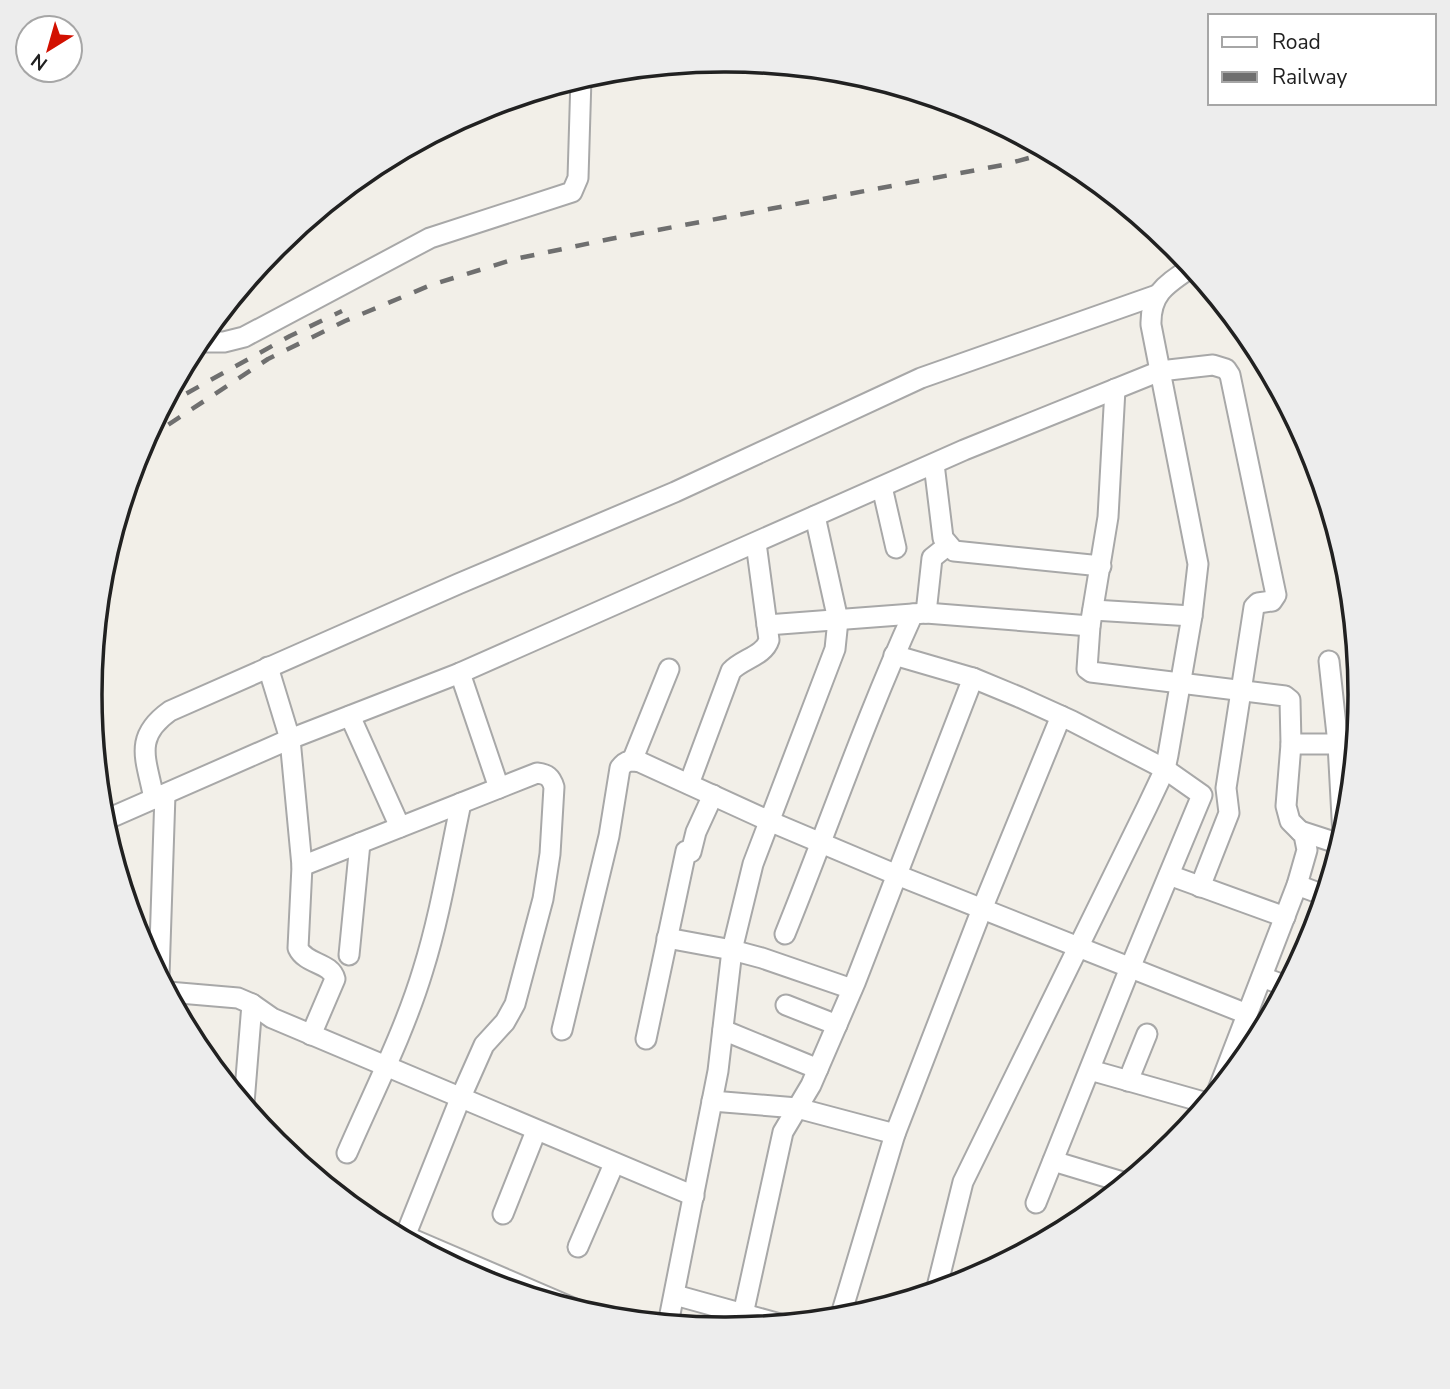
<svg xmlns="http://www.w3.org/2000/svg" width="1450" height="1389" font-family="'Nunito Sans',sans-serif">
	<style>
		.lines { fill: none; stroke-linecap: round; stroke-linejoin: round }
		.minor-casing { stroke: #a8a8a8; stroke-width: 23 }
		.minor { stroke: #fff; stroke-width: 19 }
		.rail { stroke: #6f6f6f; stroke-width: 4.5; stroke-dasharray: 14 14; stroke-linecap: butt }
		.rim { fill: none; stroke: #212121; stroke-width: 3.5 }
	</style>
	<rect width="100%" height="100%" fill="#f2efe8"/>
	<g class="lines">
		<defs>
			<g id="minor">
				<path d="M197,342H224L244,337L430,238L572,192L578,178L581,78"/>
				<path d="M1115,389L1108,517L1090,626L1087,669L1091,672L1285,696L1290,700L1291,744L1286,806L1290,821L1304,835L1307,850L1297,885L1218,1090"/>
				<path d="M934,464L943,538L954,551L1101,566"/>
				<path d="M882,487L896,548"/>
				<path d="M1093,610L1192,616"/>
				<path d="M926,613L932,558L947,546"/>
				<path d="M767,625L926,613L1090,626"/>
				<path d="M894,655L973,678L1019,697L1072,721L1165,769L1202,795L1130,968L1036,1203"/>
				<path d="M1329,661L1338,744L1343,836"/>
				<path d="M268,667L290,739L302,866L298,948C306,965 331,962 335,979L311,1035"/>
				<path d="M460,673L499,788"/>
				<path d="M350,716L400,827"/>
				<path d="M1291,744H1338"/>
				<path d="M632,761L669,669"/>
				<path d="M689,784L731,671C742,659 764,656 769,640L756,543"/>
				<path d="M154,799C147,760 132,738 170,711L458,584L675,492L921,378L1157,295"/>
				<path d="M103,821L290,739L460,673L964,450L1160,371L1213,365L1226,369L1230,375L1276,595L1272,601L1258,603L1254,607L1226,788L1229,813L1200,887"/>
				<path d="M1300,831L1340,844"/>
				<path d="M691,852L696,832L713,795"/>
				<path d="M302,866L537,773C547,774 551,777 554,787L550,854L543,899L515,1004L505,1022L484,1045L460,1099L404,1239"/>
				<path d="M1169,875L1285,917"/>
				<path d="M1297,885L1324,895"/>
				<path d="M785,934C828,828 865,719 913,614"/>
				<path d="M667,938L732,950L762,958L852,989"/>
				<path d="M349,955L360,843"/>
				<path d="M159,976L165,794"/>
				<path d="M1262,977L1286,986"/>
				<path d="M168,992L238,998L252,1004L272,1018L694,1196"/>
				<path d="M786,1005L837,1025"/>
				<path d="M562,1030L609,836L620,768C626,760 631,760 640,762L769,821L897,875L1247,1014"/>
				<path d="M723,1030L818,1069"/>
				<path d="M646,1039L686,851"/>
				<path d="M1090,1070L1207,1103"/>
				<path d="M1128,1081L1147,1034"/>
				<path d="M712,1101L797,1108L895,1134"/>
				<path d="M244,1103L252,1004"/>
				<path d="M347,1153C373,1093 404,1033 423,970C440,916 449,859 461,803"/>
				<path d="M1053,1161L1126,1183"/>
				<path d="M503,1214L536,1131"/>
				<path d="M405,1236L582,1312"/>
				<path d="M578,1247L614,1164"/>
				<path d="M936,1291L963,1182L1147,807L1165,769L1168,755L1192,616L1198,564L1151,325C1150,293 1167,284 1192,267"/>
				<path d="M675,1295L780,1324"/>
				<path d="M840,1318L895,1134L982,909L1061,716"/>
				<path d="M668,1324L718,1071L732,950L753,864L835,649L838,620L815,516"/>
				<path d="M740,1328L783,1132L811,1085L855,983L973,678"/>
			</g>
		</defs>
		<!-- minor casing -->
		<use href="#minor" class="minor-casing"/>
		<!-- minor -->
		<use href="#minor" class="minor"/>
		<!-- rail -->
		<g class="rail">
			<path d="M162,407L290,336L342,311"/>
			<path d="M145,440L268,359L345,321L431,285L515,259L610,239L1003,165L1051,152"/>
		</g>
	</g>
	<!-- crop -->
	<path d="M0 0H1450V1389H0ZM724 72H726A622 622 0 0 1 1348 694V695A622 622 0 0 1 726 1317H724A622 622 0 0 1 102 695V694A622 622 0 0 1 724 72Z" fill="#ededed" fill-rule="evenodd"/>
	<path class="rim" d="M724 72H726A622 622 0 0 1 1348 694V695A622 622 0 0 1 726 1317H724A622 622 0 0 1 102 695V694A622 622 0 0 1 724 72Z"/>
	<!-- legend -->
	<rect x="1208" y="14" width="228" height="91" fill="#ffffff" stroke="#a6a6a6" stroke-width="2"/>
	<rect x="1222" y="37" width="35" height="10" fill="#ffffff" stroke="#a6a6a6" stroke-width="2"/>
	<text x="1272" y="49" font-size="21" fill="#212121">Road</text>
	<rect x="1222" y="72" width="35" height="10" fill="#6f6f6f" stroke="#a6a6a6" stroke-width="2"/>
	<text x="1272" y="84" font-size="21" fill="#212121">Railway</text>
	<!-- north arrow -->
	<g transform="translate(49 49) rotate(217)"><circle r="33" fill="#ffffff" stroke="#a6a6a6" stroke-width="2"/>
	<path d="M0-5L12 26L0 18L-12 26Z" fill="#d21000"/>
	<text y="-10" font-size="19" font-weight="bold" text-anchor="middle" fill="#212121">N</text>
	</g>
</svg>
